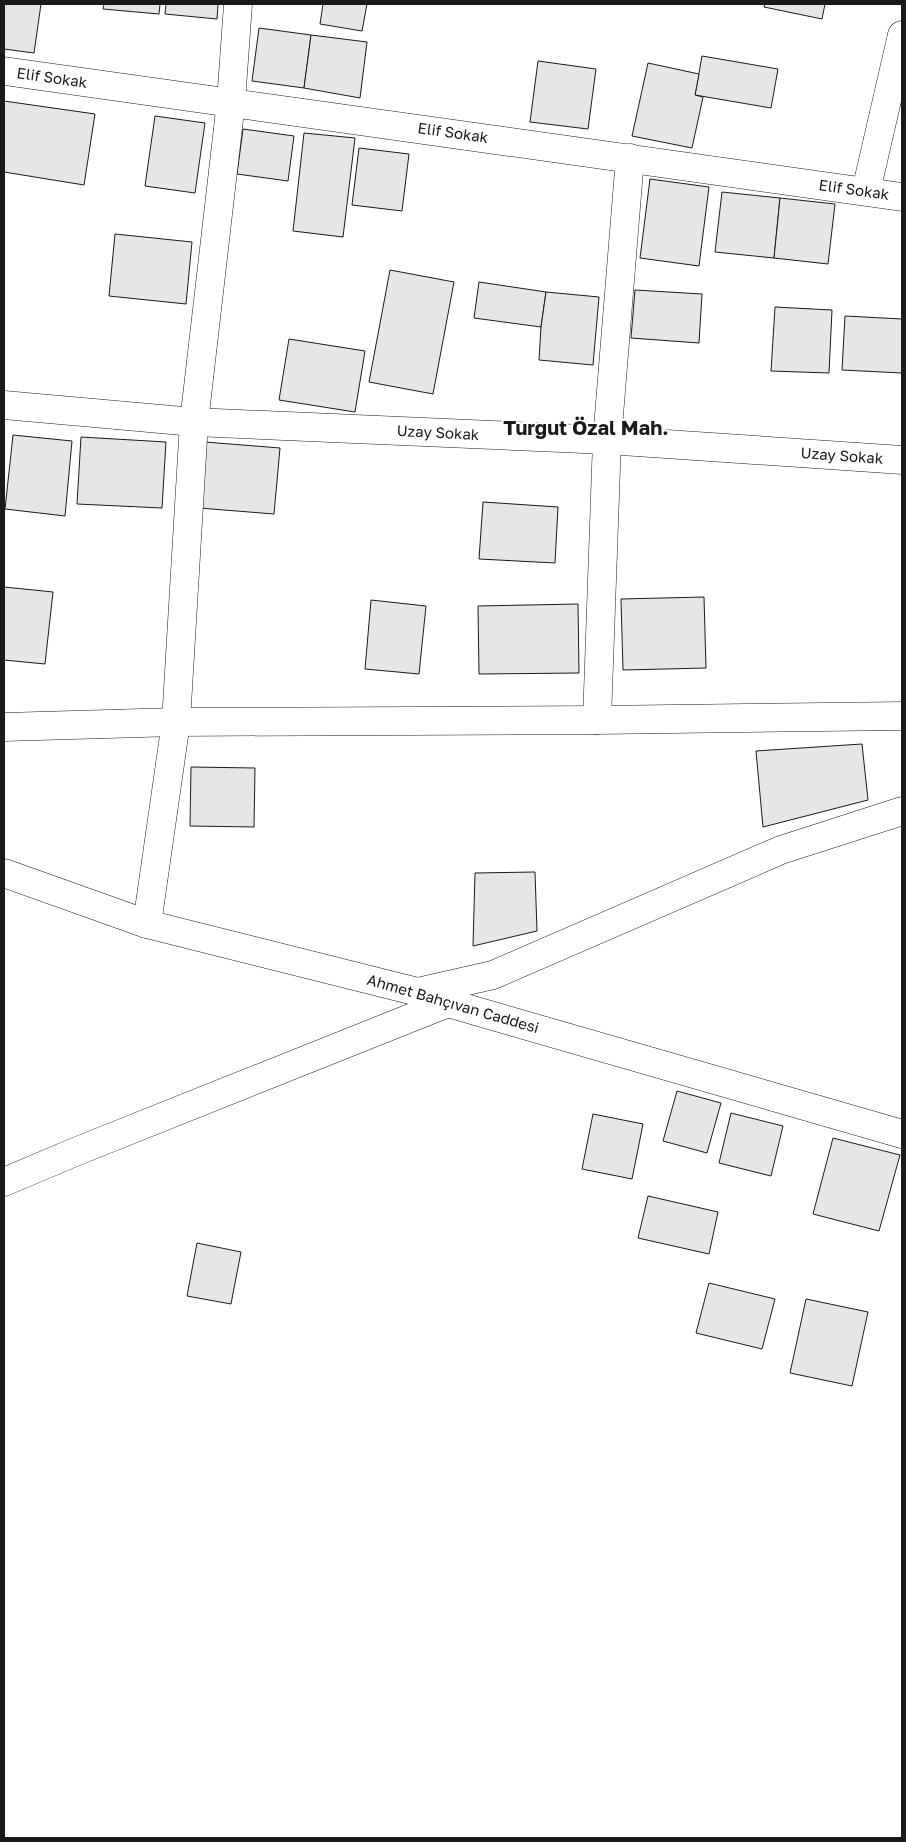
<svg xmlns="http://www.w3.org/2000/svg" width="906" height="1842" font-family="'Golos Text',sans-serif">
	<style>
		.building { fill: #e6e6e6; stroke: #1a1a1a }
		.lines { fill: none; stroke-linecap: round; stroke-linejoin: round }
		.minor-casing { stroke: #1a1a1a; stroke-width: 29 }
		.major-casing { stroke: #1a1a1a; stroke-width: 29 }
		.minor { stroke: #fff; stroke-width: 28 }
		.major { stroke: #fff; stroke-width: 28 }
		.labels { text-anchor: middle; stroke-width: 4; stroke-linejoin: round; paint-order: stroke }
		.street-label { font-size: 15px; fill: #1a1a1a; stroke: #fff }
		.district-label { font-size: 20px; font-weight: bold; fill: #1a1a1a; stroke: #fff }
	</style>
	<rect width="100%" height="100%" fill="#fff"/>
	<!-- building -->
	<g class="building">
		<path d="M4,4H41L34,53L4,49Z"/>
		<path d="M104,4H160L159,14L103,9Z"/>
		<path d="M166,4H218L217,19L165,14Z"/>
		<path d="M323,4H367L362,31L320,24Z"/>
		<path d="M765,4H825L822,19L764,7Z"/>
		<path d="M259,28L311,35L304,88L252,81Z"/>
		<path d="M311,35L367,42L360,98L304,88Z"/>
		<path d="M702,56L778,69L771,108L695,95Z"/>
		<path d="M538,61L596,69L588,129L530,122Z"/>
		<path d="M648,63L699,74L695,95L703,97L692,148L632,136Z"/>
		<path d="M4,101L95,114L84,185L4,172Z"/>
		<path d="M155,116L205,123L195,193L145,186Z"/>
		<path d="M243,129L294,136L288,181L237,174Z"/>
		<path d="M304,133L355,138L343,237L293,231Z"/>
		<path d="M359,148L409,154L402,211L352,205Z"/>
		<path d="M650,179L709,187L699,266L640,258Z"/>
		<path d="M722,192L780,198L774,258L715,252Z"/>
		<path d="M780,198L835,204L828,264L774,258Z"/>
		<path d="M115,234L192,242L186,304L109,296Z"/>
		<path d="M390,270L454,282L433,394L369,382Z"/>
		<path d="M479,282L546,292L541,327L474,318Z"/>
		<path d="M635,290L702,294L699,343L631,338Z"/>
		<path d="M546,292L599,297L593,365L539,360L541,327Z"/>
		<path d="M775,307L832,310L829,373L771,371Z"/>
		<path d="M845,316L902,319V373L842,370Z"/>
		<path d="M289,339L365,351L355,412L279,400Z"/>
		<path d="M13,435L72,441L65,516L5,509Z"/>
		<path d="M81,437L166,442L162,508L77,504Z"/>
		<path d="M205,442L280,448L274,514L199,508Z"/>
		<path d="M483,502L558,507L555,563L479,559Z"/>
		<path d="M4,587L53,592L45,664L4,660Z"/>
		<path d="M704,597L706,668L623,670L621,599Z"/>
		<path d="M371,600L426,606L419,674L365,669Z"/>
		<path d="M578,604L579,673L479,674L478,606Z"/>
		<path d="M862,744L868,800L763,827L756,751Z"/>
		<path d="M191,767L255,768L254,827L190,826Z"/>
		<path d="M535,872L537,931L473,946L475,873Z"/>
		<path d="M677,1091L721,1103L707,1153L663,1141Z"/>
		<path d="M731,1113L783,1126L771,1176L719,1163Z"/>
		<path d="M593,1114L643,1124L632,1179L582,1169Z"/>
		<path d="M833,1138L900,1155L879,1231L813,1214Z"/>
		<path d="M648,1196L718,1212L709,1254L638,1238Z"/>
		<path d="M197,1243L241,1252L231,1304L187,1296Z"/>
		<path d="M709,1283L775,1299L762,1349L696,1333Z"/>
		<path d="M806,1299L868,1312L852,1386L790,1373Z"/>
	</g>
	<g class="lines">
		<defs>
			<g id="minor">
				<path d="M4,71L902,197"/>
				<path d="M866,191L902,35"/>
				<path d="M4,405L194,422L607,440L902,460"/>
				<path d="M597,720L607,440L630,158"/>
				<path d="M4,727L176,722L597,720L902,716"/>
				<path d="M147,924L176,722L194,422L231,102L238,4"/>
				<path d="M418,992L493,975L781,850L902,811"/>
				<path d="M4,1182L75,1152L448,1003"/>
			</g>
			<path id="major" d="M4,873L147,924L418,992L448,1003L902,1134"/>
		</defs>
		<!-- minor casing -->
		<use href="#minor" class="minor-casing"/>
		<!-- major casing -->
		<use href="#major" class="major-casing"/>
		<!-- minor -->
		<use href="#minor" class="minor"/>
		<!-- major -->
		<use href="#major" class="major"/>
	</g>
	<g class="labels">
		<!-- street labels -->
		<g class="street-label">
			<text transform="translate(52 78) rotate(8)" y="5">Elif Sokak</text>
			<text transform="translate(453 133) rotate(8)" y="5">Elif Sokak</text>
			<text transform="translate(854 190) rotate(8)" y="5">Elif Sokak</text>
			<text transform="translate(438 433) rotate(3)" y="5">Uzay Sokak</text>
			<text transform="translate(842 456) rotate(4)" y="5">Uzay Sokak</text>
			<text transform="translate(453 1004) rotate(16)" y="5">Ahmet Bahçıvan Caddesi</text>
		</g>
		<!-- district labels -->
		<g class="district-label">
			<text x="586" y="435">Turgut Özal Mah.</text>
		</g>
	</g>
	<!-- border -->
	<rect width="906" height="1842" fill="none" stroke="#1a1a1a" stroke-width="10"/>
</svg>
